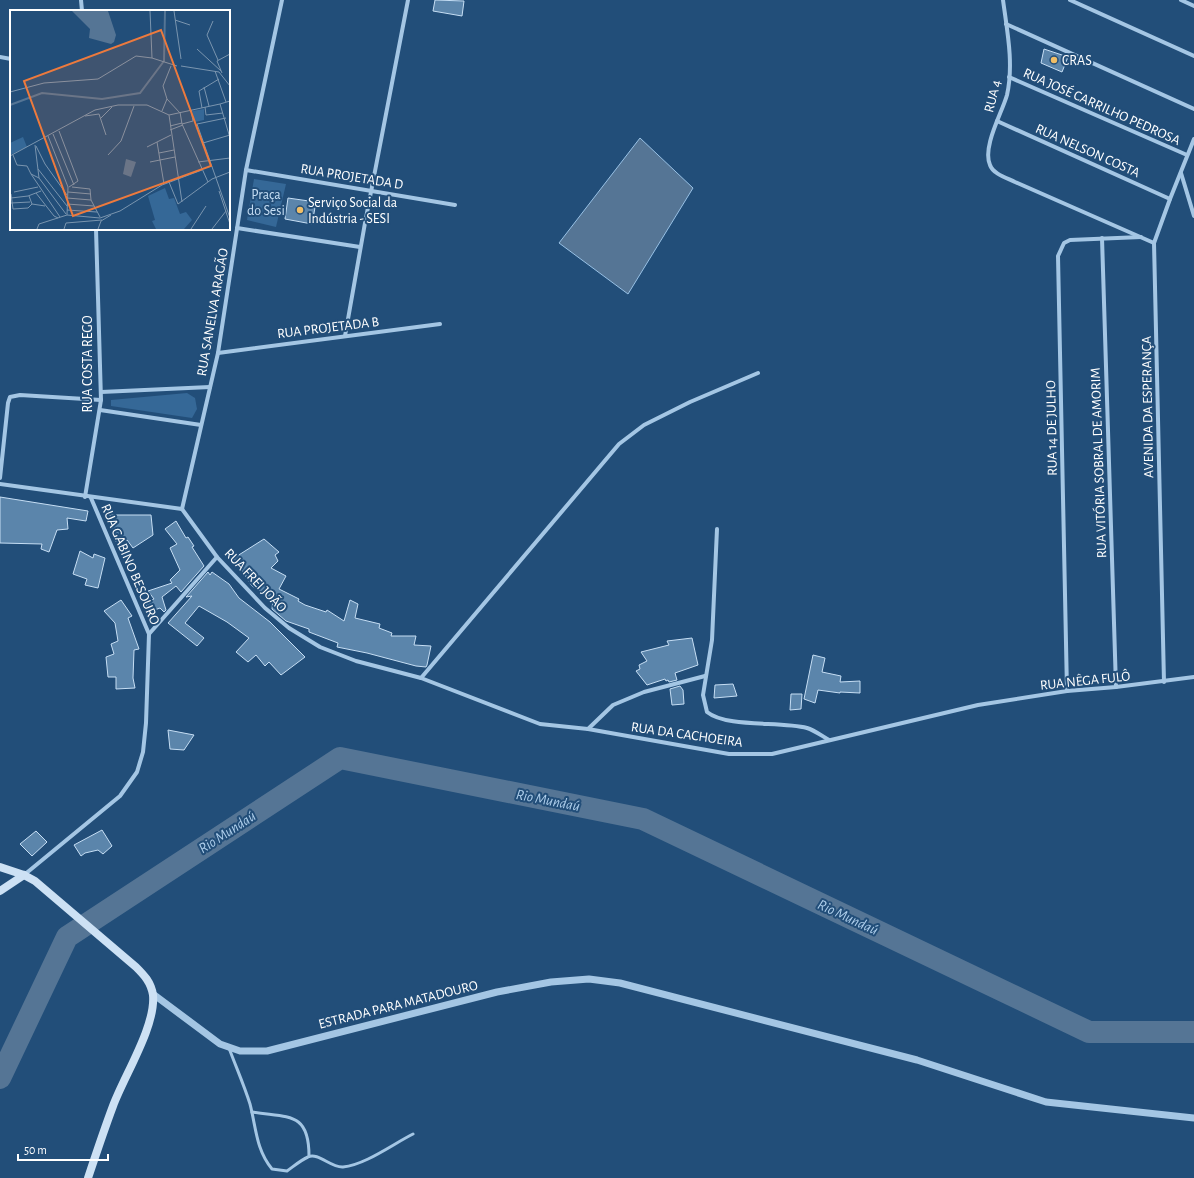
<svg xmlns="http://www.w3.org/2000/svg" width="1194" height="1178" font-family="'Alegreya Sans',sans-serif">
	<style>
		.green { fill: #356897 }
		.water { fill: #557595; stroke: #98c1e5 }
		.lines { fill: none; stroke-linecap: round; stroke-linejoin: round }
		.river { stroke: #557595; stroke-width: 22 }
		.building { fill: #5b85ab; stroke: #c6def4 }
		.service { stroke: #a4c6e4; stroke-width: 3 }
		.minor { stroke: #a4c6e4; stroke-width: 4 }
		.tertiary { stroke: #a4c6e4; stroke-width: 7 }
		.secondary { stroke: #cde1f4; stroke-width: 8 }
		.poi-dot { fill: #f0be66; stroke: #224e79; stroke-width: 1.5 }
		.labels { text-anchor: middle; stroke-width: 4; stroke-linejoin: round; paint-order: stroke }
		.poi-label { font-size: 14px; fill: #fff; stroke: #224e79; text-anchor: start }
		.street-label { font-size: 14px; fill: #fff; stroke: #224e79 }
		.park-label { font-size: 14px; fill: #c6def4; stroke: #224e79 }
		.water-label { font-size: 15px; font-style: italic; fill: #afcfec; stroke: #224e79 }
		.inset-river { fill: none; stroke: #557595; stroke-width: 2 }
		.inset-road { fill: none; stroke: #7a95af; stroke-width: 1 }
		.view { fill: #ed7a3d; fill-opacity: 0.15; stroke: #ed7a3d; stroke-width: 2 }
		.inset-edge { fill: none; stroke: #fff; stroke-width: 2 }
	</style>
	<rect width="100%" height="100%" fill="#224e79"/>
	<!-- green -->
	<g class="green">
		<path d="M254,179L286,184L276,227L247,220Z"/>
		<path d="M187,393L195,398L197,409L192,418L111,406V400Z"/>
	</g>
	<!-- water -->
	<path class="water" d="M640,138L693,188L628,294L559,243Z"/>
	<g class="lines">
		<!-- river -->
		<path class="river" d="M0,1078L67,937L340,758L643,819L1089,1032H1194"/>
	</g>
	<!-- building -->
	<g class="building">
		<path d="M435,0L464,1L462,16L433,11Z"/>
		<path d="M1044,49L1068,57L1062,72L1041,63Z"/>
		<path d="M288,198L316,202L312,224L285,219Z"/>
		<path d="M0,497L88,511L86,521L67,518L68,529L57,530L49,552L41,549L42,544L0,543Z"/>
		<path d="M110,515H151L153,535L133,548L127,540L115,541Z"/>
		<path d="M176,521L186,538L188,537L194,546L192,547L204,566L181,592L176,586L162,597L166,610L164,612L160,608L149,612L145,602L154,599L148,591L172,583L170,580L180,570L170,548L177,544L165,529Z"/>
		<path d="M264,539L279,552L275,555L278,561L271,568L286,576L279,589L299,599L298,601L305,605L326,612L327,610L344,621L350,600L358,604L355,618L380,624L379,628L392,633L391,636H416L414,645L431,646L427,665L426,667L416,666L367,653L337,647L338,643L309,632V629L286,621L272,609L273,599L252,586L234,558Z"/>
		<path d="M80,551L93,558L94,554L105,558L98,588L85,585L87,579L73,574Z"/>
		<path d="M208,572L210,575L212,572L229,584L239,598L270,622L305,657L281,675L269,662L265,666L256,655L248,662L236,652L249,638L227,622L199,606L185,623L204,638L197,646L168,623L192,596L186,597Z"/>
		<path d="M121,600L132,616L128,618L139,649L134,650L133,678L135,688L116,689V677H108L106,657L114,654L111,644L118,641L115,623L104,611Z"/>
		<path d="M692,638L698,665L675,673L677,680L669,682L668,680L666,681L665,679L647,685L636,671L640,669L639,665L647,661L641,652L669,645L667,641Z"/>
		<path d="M813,655L825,658L822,672L841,676L840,682L860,681V693L840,692V693L818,690L815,703L804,699Z"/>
		<path d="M733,684L737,696L714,698L715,685Z"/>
		<path d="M680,686L683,690L684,704L672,705L670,689Z"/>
		<path d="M791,694H802L801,709L790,710Z"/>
		<path d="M168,730L194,735L184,750L170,749Z"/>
		<path d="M102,830L112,846L103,854L98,850L85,853L81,856L74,845Z"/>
		<path d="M36,831L47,842L32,856L20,844Z"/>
	</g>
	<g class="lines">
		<!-- service -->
		<g class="service">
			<path d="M229,1048C236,1067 244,1085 250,1104C256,1127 256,1150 272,1169L287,1171C294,1166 301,1160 308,1157C318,1152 331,1168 343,1167C365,1165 393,1144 413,1134"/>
			<path d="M252,1112C288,1118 309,1111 309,1156"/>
		</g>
		<!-- minor -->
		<g class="minor">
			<path d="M81,0L82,11"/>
			<path d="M1003,0C1007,30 1014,64 1007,95C1002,113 982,147 990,165C993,174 1007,178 1015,182L1154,243"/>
			<path d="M1070,0L1194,56"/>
			<path d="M1181,0L1194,6"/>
			<path d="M1006,24L1194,109"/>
			<path d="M0,57L11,59"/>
			<path d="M1009,77L1187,155"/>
			<path d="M997,121L1170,199"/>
			<path d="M246,170L455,205"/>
			<path d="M1181,173L1194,216"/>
			<path d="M237,228L360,247"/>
			<path d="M1102,238L1116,687"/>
			<path d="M345,336L365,223L408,0"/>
			<path d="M218,353L440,324"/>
			<path d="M101,392L210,387"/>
			<path d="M100,410L201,425"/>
			<path d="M0,478L8,403L10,397L20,395L101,400"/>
			<path d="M0,484L182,509"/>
			<path d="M85,497L101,400L96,229"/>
			<path d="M182,509L217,557L265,608L289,628L320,647L356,661L421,678L540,724L588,729L729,754H772L978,705L1067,691L1116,687L1194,677"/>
			<path d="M182,509L218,353L246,170L282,0"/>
			<path d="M717,529L712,640L703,695L707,712C727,728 780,721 807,728C814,730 822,736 829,740"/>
			<path d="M149,634L217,557"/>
			<path d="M421,678L619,444L644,425L690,402L758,373"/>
			<path d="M1164,682L1154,243L1170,199L1194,139"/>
			<path d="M1067,691L1058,256L1064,243L1070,240L1141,237"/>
			<path d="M588,729L613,705L644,692L705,676"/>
			<path d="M24,875L120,796L137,772L143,752L146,723L149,634L91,498"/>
		</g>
		<!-- tertiary -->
		<path class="tertiary" d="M153,994L220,1044L240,1051H267L497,992L551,982L589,979L620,983L917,1060L1046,1102L1194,1118"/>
		<!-- secondary -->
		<g class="secondary">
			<path d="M0,867L24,875L35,881L136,967C144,975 151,982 153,995C156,1026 124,1076 113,1106C104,1130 96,1154 88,1178"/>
			<path d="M0,891L24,875"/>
		</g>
	</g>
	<!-- markers -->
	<g class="poi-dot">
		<circle cx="1054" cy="60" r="4"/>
		<circle cx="300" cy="210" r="4"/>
	</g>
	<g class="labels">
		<!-- poi labels -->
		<g class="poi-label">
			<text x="1062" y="65">CRAS</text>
			<text x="308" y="207">Serviço Social da<tspan x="308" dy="16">Indústria - SESI</tspan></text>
		</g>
		<!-- street labels -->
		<g class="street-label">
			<text transform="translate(992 96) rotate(-76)" y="5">RUA 4</text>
			<text transform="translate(1102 106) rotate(24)" y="5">RUA JOSÉ CARRILHO PEDROSA</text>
			<text transform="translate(1088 150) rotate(24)" y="5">RUA NELSON COSTA</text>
			<text transform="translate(352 176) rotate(9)" y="5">RUA PROJETADA D</text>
			<text transform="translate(212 312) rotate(-80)" y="5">RUA SANELVA ARAGÃO</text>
			<text transform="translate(328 327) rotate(-7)" y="5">RUA PROJETADA B</text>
			<text transform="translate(87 364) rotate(-90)" y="5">RUA COSTA REGO</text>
			<text transform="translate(1147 407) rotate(-91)" y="5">AVENIDA DA ESPERANÇA</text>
			<text transform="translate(1051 428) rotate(-91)" y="5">RUA 14 DE JULHO</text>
			<text transform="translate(1098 463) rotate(-92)" y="5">RUA VITÓRIA SOBRAL DE AMORIM</text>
			<text transform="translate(131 564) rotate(67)" y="5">RUA GABINO BESOURO</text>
			<text transform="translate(256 580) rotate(46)" y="5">RUA FREI JOÃO</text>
			<text transform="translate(1085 680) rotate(-6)" y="5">RUA NÊGA FULÔ</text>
			<text transform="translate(687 734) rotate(8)" y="5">RUA DA CACHOEIRA</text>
			<text transform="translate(398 1004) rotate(-14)" y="5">ESTRADA PARA MATADOURO</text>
		</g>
		<!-- park labels -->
		<g class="park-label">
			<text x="266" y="199">Praça<tspan x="266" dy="16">do Sesi</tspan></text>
		</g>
		<!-- water labels -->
		<g class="water-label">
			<text transform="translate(548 800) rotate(11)" y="5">Rio Mundaú</text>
			<text transform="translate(227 832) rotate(-33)" y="5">Rio Mundaú</text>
			<text transform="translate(848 917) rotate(25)" y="5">Rio Mundaú</text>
		</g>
	</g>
	<!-- overview -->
	<g transform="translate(10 10)">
		<rect width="220" height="220" fill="#224e79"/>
		<path d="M194,99V110L185,112L182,101ZM13,127L17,137L0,145V133ZM155,178L159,189L164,188L170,204L176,202L182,210L174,219H146L142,211L145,210L138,186Z" fill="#356897"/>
		<path d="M62,1H98L106,25L104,32L101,34L79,28L80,19ZM116,149L126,152L121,167L113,164Z" fill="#557595"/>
		<path class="inset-river" d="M0,95L32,83L92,89L130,83L154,51L155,1"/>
		<path class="inset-road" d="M140,1L142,48L167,56M164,1L171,49M165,10L180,15M203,11L197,25L208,50M187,39L211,61M161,56L153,76L157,89L170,103M171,56L209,62L220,76M205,61L216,92M212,63L207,51L220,44M194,77L199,96M0,82L34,73L88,69L126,46L142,48M220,91L210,94L220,128M195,97L196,105L213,103M192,98L189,81L209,69M152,101L157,89M170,102L172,114L198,172M159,105L172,192M159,105L210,94M75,106L89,104L96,125M91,108L102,97M216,108L187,114L220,208M172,114L183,111L181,100M160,116L172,113M160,120L173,115M49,121L68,171L59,177M43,124L64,175M38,126L58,177L57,205M147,132L154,174M193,133L220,125M25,135L29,168L56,204M26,136L35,154L57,185M137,137L161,125M149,143L164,140M3,145L7,155L17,156L21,164L29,168M98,145L111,131L124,96M0,146L85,100L108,95H137L159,105M140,152L165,147M188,152L220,148M28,159L57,196M21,164L50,207M159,172L168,194L202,169L220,162M62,177L80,179L81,190L90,207M209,181L220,214M4,182L28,177M58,182L81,184M26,183L44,206L48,208M1,184L3,199L18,198L22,194M19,186L22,194L35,196M1,188L18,186L31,181M57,188L81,190M1,193L20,192M57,194L84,196M57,200L87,202M27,219L29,214L57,205L90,208L110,201L152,175L192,160M54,219L56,213L92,210M88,219L91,211L101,205M181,219L196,196M202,219L216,201"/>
		<path class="view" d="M151,20L201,156L63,206L14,71Z"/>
		<rect width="220" height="220" class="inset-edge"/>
	</g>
	<!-- scale -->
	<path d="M18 1154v6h90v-6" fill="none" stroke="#ffffff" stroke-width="2"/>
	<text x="24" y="1154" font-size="12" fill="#ffffff" stroke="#224e79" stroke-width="3" paint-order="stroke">50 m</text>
</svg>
